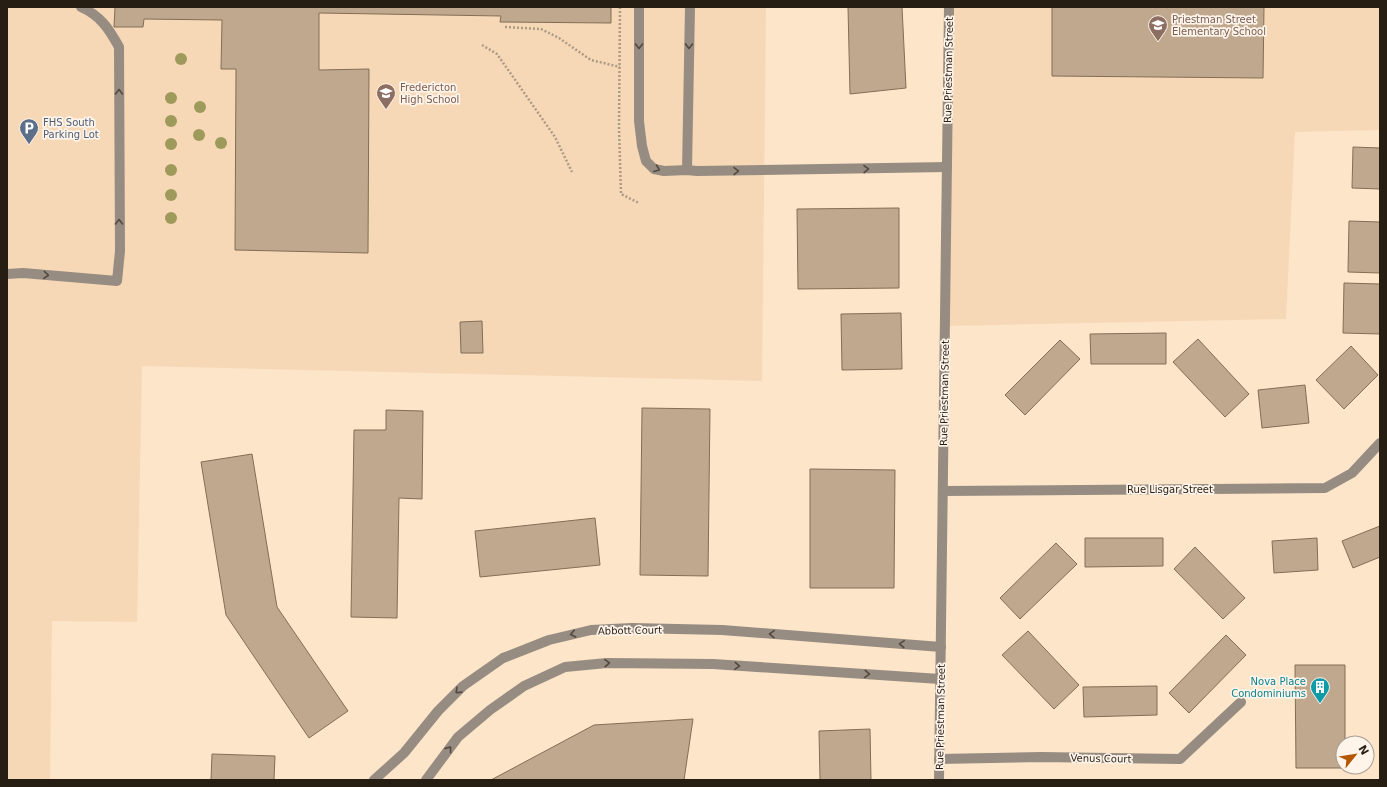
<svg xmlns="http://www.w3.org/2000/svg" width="1387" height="787" font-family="'DejaVu Sans',sans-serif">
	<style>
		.built { fill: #f6d8b7 }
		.building { fill: #bfa88d; stroke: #836e55 }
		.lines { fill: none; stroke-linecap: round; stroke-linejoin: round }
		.path { stroke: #ac9a85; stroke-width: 2.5; stroke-dasharray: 2 2; stroke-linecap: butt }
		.service { stroke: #978c81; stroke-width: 10 }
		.minor { stroke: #978c81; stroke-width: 10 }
		.tertiary { stroke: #978c81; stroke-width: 10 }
		.tree { fill: #9e9a5c }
		.oneway { stroke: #53493f }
		.labels { text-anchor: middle; stroke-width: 3.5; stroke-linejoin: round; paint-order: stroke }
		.education-label { font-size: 10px; fill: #785e54; stroke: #fef4e9; text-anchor: start }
		.street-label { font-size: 10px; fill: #261d13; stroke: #fef4e9 }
		.service-label { font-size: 10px; fill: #4e5e75; stroke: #fef4e9; text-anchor: start }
		.culture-label { font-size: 10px; fill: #0d838f; stroke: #fef4e9; text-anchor: end }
	</style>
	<rect width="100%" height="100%" fill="#fde5c9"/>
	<!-- built -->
	<g class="built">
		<path d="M7,7H766L762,381L142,366L137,622L52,621L50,780H7Z"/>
		<path d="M949,7H1380V130L1295,132L1286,319L945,326Z"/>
	</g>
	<!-- building -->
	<g class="building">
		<path d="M115,7H611V23L500,22L501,16L319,13V70L369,69L368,253L235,250L236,69H221L222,20L144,19L143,27H114Z"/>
		<path d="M848,7H902L906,88L850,94Z"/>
		<path d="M1052,7H1264L1263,78L1052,76Z"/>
		<path d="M1353,147L1380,148V189L1352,188Z"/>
		<path d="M899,208V288L798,289L797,209Z"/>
		<path d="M1349,221L1380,222V273L1348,272Z"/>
		<path d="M1344,283L1380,284V334L1343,333Z"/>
		<path d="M901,313L902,369L842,370L841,314Z"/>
		<path d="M482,321L483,353H461L460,322Z"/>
		<path d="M1166,333V364H1091L1090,334Z"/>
		<path d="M1198,339L1249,394L1225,417L1173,362Z"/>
		<path d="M1060,340L1080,359L1025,415L1005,395Z"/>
		<path d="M1351,346L1378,375L1344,409L1316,380Z"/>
		<path d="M1305,385L1309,423L1262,428L1258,390Z"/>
		<path d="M642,408L710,409L708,576L640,575Z"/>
		<path d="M386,410L423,411L422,499L399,498L397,618L351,617L354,430H386Z"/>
		<path d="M252,454L277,607L348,711L309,738L226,615L201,462Z"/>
		<path d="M810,469L895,470L894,588H810Z"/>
		<path d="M595,518L600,565L480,577L475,531Z"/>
		<path d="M1380,526V557L1353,568L1342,541Z"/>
		<path d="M1085,538H1163V566L1085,567Z"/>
		<path d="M1317,538L1318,570L1274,573L1272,541Z"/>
		<path d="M1056,543L1077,564L1020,619L1000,598Z"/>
		<path d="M1195,547L1245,598L1223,619L1174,569Z"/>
		<path d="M1028,631L1079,685L1054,709L1002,655Z"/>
		<path d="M1226,635L1246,655L1189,713L1169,693Z"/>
		<path d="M1295,665H1345V743H1343V767L1346,768H1296Z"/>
		<path d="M1157,686V715L1084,717L1083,687Z"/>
		<path d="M693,719L684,780H491L594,725Z"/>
		<path d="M870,729L871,780H820L819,731Z"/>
		<path d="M212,754L275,756L274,780H211Z"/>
	</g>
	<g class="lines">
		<!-- path -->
		<g class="path">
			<path d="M620,7L619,128L621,194L639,203"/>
			<path d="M505,27L541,29L559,38L591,60L620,67"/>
			<path d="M482,45L497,54L555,137L572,172"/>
		</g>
		<!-- service -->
		<g class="service">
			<path d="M639,7V121L642,146L646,161L654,169L664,171L687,170L697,171L947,167"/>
			<path d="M687,170L690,7"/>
			<path d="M7,274L23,273L117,281L120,251L119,47C109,29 101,16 81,7"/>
		</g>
		<!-- minor -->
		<g class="minor">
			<path d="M943,491L1325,488L1352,473L1380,443"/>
			<path d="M939,759L1040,757L1180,759L1241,702"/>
			<path d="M374,780L404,753L438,711L463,686L503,658L549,640L591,630L632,628L722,630L941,647"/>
			<path d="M426,780L458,737L490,710L524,686L565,667L607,663L713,664L940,679"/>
		</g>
		<!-- tertiary -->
		<path class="tertiary" d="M939,780L949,7"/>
	</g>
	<!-- trees -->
	<g class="tree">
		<circle cx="181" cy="59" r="6"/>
		<circle cx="171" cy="98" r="6"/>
		<circle cx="200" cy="107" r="6"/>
		<circle cx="171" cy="121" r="6"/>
		<circle cx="199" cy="135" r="6"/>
		<circle cx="221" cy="143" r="6"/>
		<circle cx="171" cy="144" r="6"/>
		<circle cx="171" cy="170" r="6"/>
		<circle cx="171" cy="195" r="6"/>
		<circle cx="171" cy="218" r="6"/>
	</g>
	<!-- one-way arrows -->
	<defs><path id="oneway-chevron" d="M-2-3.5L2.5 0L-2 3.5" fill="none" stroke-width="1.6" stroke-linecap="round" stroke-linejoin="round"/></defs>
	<g class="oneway">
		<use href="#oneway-chevron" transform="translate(639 46) rotate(90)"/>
		<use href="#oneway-chevron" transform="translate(689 46) rotate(91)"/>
		<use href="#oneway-chevron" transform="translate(119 92) rotate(-90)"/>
		<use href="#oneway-chevron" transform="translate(657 169) rotate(22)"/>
		<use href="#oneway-chevron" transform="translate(866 169) rotate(-1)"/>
		<use href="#oneway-chevron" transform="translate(736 171) rotate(-1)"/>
		<use href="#oneway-chevron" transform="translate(119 222) rotate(-90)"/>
		<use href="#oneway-chevron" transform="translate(46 275) rotate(5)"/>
		<use href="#oneway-chevron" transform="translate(573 634) rotate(167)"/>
		<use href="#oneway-chevron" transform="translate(772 634) rotate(-176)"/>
		<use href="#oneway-chevron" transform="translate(902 644) rotate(-176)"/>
		<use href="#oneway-chevron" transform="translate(607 663) rotate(-2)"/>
		<use href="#oneway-chevron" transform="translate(737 666) rotate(4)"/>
		<use href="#oneway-chevron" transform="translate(867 674) rotate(4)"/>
		<use href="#oneway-chevron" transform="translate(458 691) rotate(136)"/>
		<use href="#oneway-chevron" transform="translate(449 749) rotate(-53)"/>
	</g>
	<!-- icons -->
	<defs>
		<symbol id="school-pin" viewBox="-11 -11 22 30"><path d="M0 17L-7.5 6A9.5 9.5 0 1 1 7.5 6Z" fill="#8d6e63" stroke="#fef4e9"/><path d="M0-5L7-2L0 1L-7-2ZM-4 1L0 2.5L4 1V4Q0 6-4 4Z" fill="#fff"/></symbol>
		<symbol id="parking-pin" viewBox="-11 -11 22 30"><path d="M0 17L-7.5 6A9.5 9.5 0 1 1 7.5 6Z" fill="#5c6f8a" stroke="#fef4e9"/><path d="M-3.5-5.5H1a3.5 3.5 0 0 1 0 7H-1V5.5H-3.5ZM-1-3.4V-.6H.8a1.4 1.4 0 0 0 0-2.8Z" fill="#fff"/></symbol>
		<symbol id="building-pin" viewBox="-11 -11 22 30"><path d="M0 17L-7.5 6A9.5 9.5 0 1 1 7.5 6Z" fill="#0f9aa8" stroke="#fef4e9"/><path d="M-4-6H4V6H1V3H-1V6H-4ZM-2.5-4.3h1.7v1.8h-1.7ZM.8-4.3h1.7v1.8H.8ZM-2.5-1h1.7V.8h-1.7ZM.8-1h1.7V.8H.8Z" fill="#fff"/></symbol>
	</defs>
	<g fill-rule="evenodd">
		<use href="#school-pin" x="1147" y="14" width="22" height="30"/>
		<use href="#school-pin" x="375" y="82" width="22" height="30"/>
		<use href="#parking-pin" x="18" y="117" width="22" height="30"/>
		<use href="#building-pin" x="1309" y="676" width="22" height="30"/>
	</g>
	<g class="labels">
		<!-- education labels -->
		<g class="education-label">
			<text x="1172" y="23">Priestman Street<tspan x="1172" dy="12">Elementary School</tspan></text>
			<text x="400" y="91">Fredericton<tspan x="400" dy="12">High School</tspan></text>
		</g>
		<!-- street labels -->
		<g class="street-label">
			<text transform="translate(948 70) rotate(-89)" y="4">Rue Priestman Street</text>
			<text transform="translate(944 393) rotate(-89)" y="4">Rue Priestman Street</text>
			<text x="1170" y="493">Rue Lisgar Street</text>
			<text transform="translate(630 630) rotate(-1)" y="4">Abbott Court</text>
			<text transform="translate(940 717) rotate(-89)" y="4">Rue Priestman Street</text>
			<text transform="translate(1101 758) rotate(1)" y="4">Venus Court</text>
		</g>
		<!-- service labels -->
		<g class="service-label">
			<text x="43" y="126">FHS South<tspan x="43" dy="12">Parking Lot</tspan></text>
		</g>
		<!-- culture labels -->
		<g class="culture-label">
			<text x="1306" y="685">Nova Place<tspan x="1306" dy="12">Condominiums</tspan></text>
		</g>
	</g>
	<!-- border -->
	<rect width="1387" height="787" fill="none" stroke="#261d13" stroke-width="16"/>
	<!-- north arrow -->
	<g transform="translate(1355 755) rotate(60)"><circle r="19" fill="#fef4e9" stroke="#a89e93"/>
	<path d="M0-3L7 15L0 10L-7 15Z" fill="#b45700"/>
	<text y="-6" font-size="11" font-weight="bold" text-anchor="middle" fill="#261d13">N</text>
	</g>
</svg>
